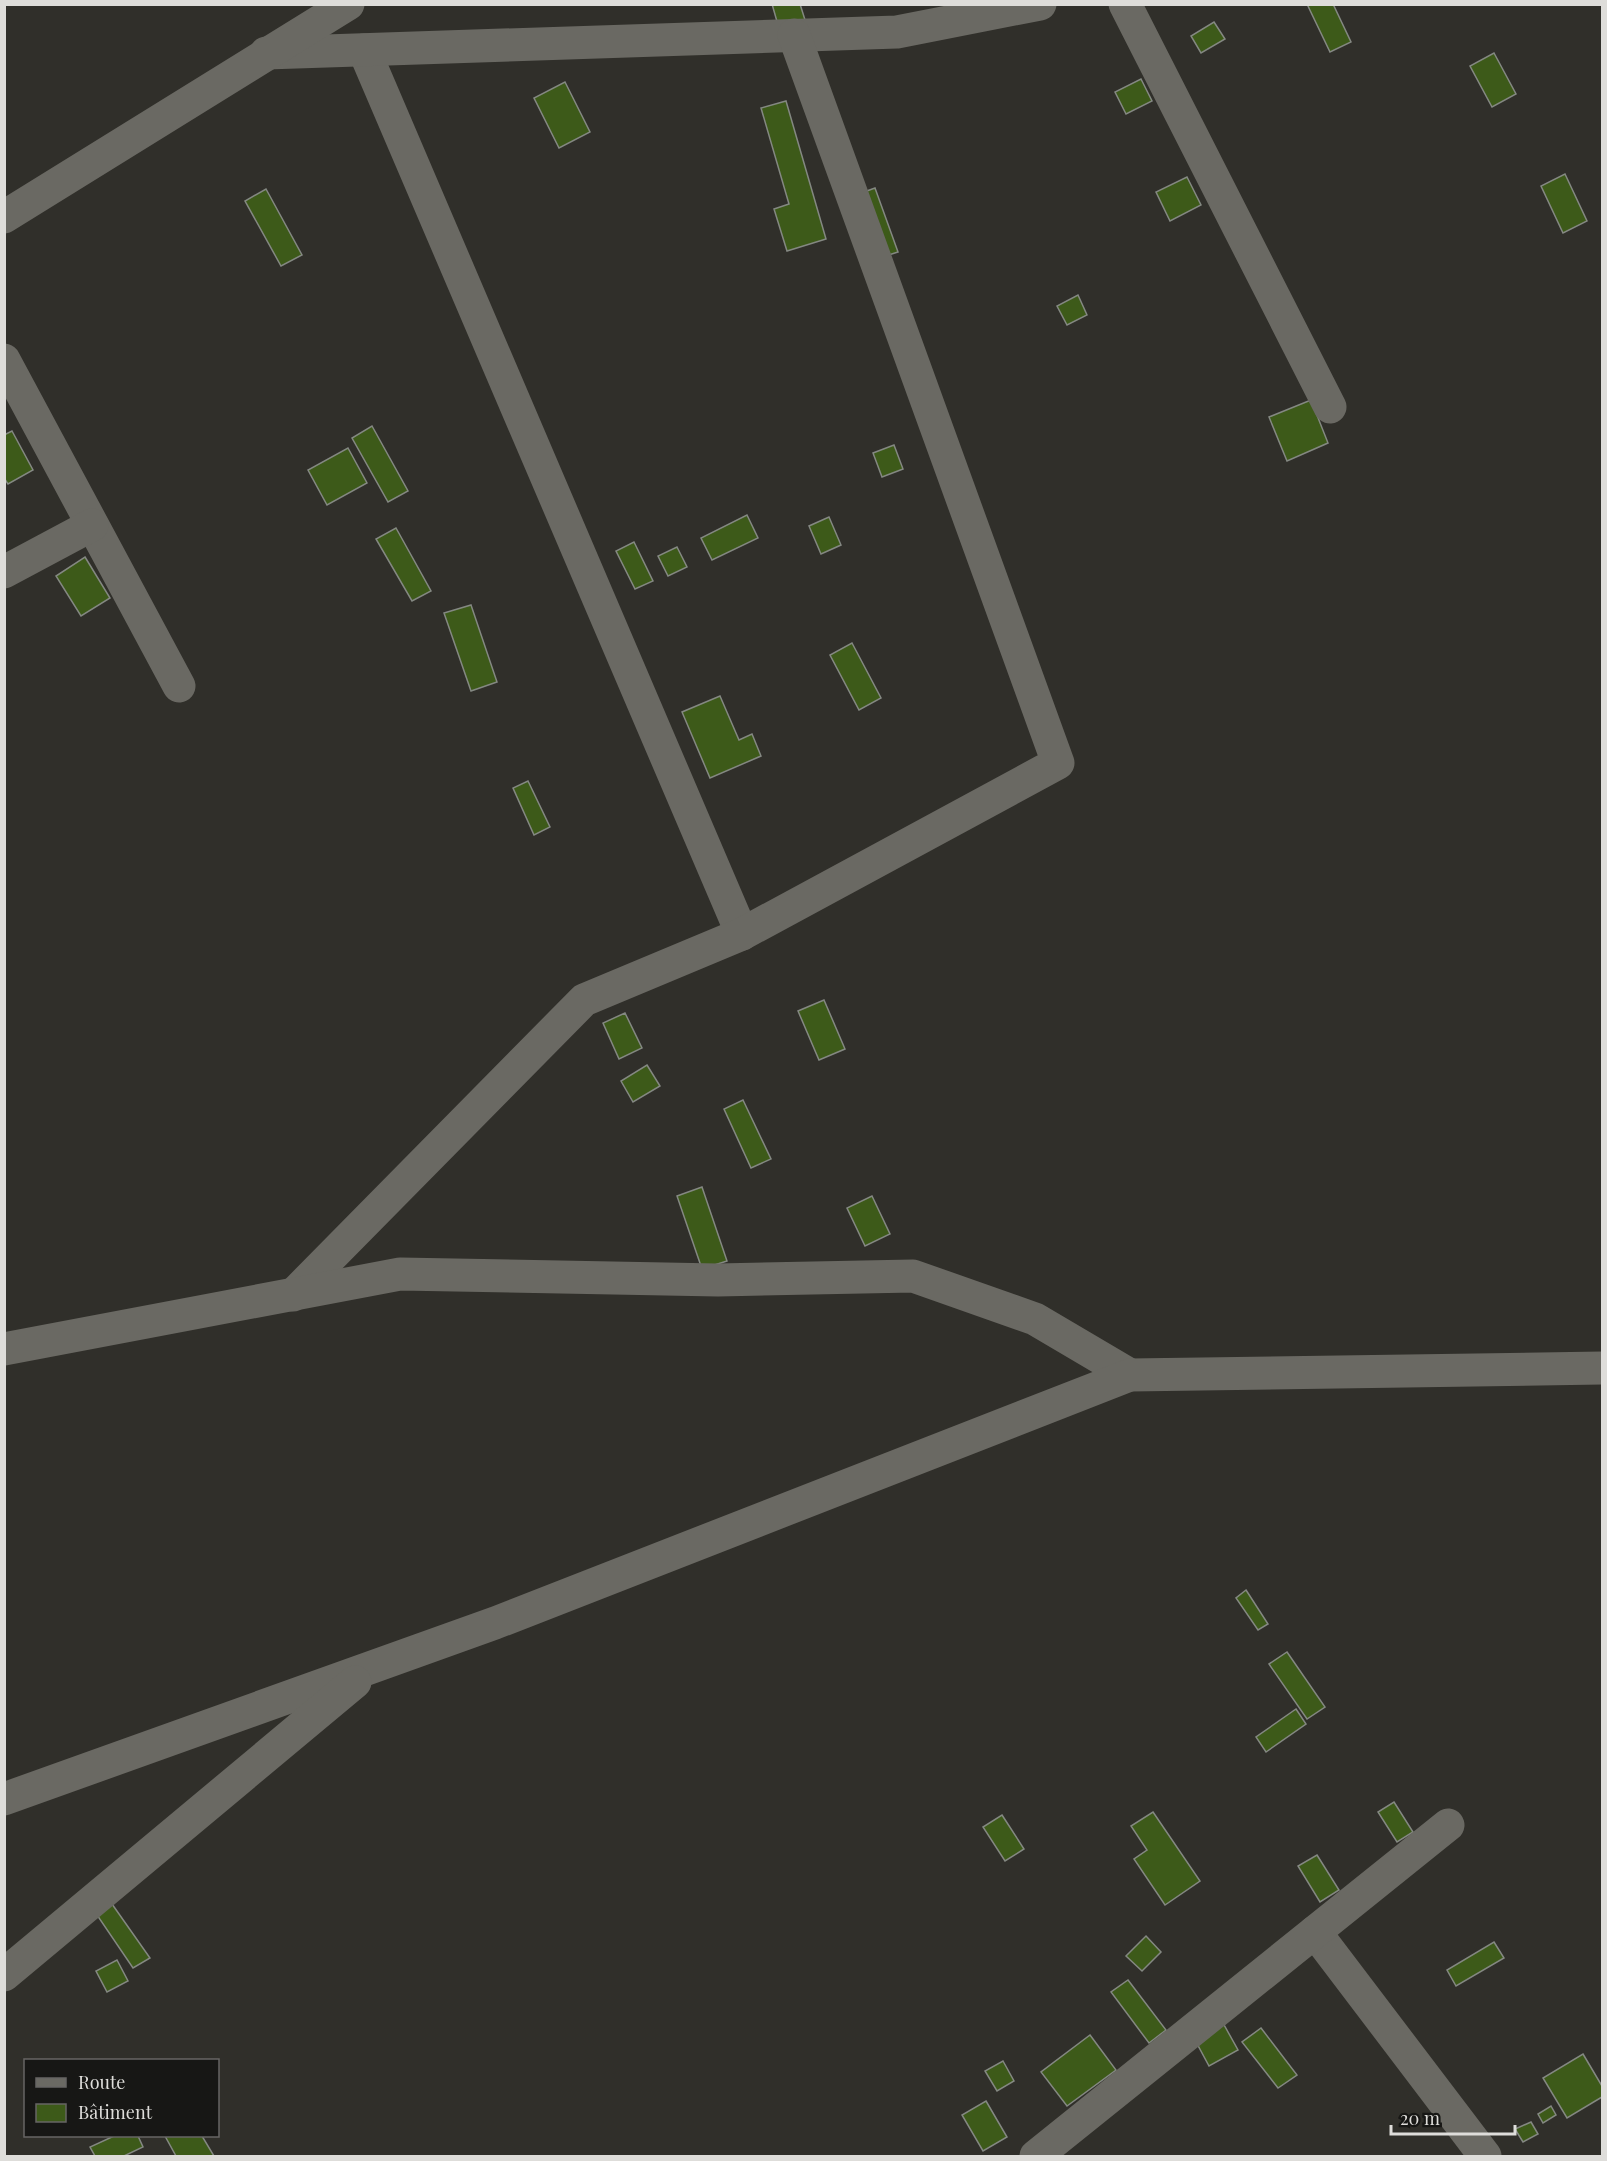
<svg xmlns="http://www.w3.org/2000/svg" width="1607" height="2161" font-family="'Playfair Display',serif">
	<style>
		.building { fill: #3d5a19; stroke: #848882; stroke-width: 1.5 }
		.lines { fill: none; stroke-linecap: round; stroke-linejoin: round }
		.minor { stroke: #6a6963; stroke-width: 33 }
	</style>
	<rect width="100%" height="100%" fill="#302f2a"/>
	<!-- building -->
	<g class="building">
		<path d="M772,4H800L806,23L780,32Z"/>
		<path d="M1307,4H1333L1351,42L1330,52Z"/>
		<path d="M1214,22L1225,39L1201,53L1191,36Z"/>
		<path d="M1494,53L1516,94L1492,107L1470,66Z"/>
		<path d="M1141,79L1152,101L1126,114L1115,92Z"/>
		<path d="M565,82L590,132L559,148L534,98Z"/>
		<path d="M786,101L826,239L787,251L774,209L789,204L761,108Z"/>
		<path d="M1565,174L1587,221L1563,233L1541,186Z"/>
		<path d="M1187,177L1201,205L1170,221L1156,192Z"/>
		<path d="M875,188L898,252L876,259L853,196Z"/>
		<path d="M266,189L302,255L281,266L245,201Z"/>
		<path d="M1078,295L1087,315L1067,325L1057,306Z"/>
		<path d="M1311,400L1328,443L1287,461L1269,417Z"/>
		<path d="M372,426L408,491L388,502L352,438Z"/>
		<path d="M12,431L33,470L8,484L4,478V435Z"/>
		<path d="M894,445L903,469L882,477L873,453Z"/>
		<path d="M348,448L367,483L327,505L308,470Z"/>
		<path d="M747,515L758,538L712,560L701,538Z"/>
		<path d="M829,517L841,545L821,554L809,526Z"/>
		<path d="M396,528L431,591L412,601L376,539Z"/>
		<path d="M634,542L653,581L635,589L616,551Z"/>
		<path d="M677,547L687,567L668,576L658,556Z"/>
		<path d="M85,557L110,598L81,616L56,576Z"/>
		<path d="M471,605L497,682L471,691L444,613Z"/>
		<path d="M852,643L881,698L859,710L830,655Z"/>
		<path d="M720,696L739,740L752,734L761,756L710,778L682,712Z"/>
		<path d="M528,781L550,827L534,835L513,788Z"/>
		<path d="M824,1000L845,1049L819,1060L798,1011Z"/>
		<path d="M625,1013L642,1048L619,1059L603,1023Z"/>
		<path d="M647,1065L660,1086L633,1102L621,1081Z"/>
		<path d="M743,1100L771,1159L751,1168L724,1109Z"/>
		<path d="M702,1187L727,1261L702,1269L677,1196Z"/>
		<path d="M872,1196L890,1234L865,1246L847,1208Z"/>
		<path d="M1246,1590L1268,1624L1258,1630L1236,1598Z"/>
		<path d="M1287,1652L1325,1707L1307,1719L1269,1664Z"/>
		<path d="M1296,1709L1306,1724L1266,1752L1256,1737Z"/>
		<path d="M1394,1802L1413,1832L1397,1842L1378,1812Z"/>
		<path d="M1153,1812L1200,1881L1165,1905L1134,1859L1147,1850L1131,1826Z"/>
		<path d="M1002,1815L1024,1849L1005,1861L983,1827Z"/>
		<path d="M1317,1855L1339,1890L1320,1902L1298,1866Z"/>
		<path d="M112,1904L150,1958L133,1968L97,1915Z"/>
		<path d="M1146,1936L1161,1952L1142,1971L1126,1956Z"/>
		<path d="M1494,1942L1504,1958L1456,1986L1447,1970Z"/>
		<path d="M117,1960L128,1981L107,1992L96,1971Z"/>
		<path d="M1128,1980L1166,2030L1149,2043L1111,1992Z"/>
		<path d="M1223,2023L1238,2050L1209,2066L1194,2038Z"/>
		<path d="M1261,2028L1297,2075L1278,2088L1242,2042Z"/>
		<path d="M1090,2035L1116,2070L1067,2106L1041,2072Z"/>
		<path d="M1583,2054L1602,2086V2097L1567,2118L1543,2078Z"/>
		<path d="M1003,2061L1014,2081L997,2091L985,2071Z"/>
		<path d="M986,2101L1007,2137L983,2151L962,2115Z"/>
		<path d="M1551,2106L1556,2115L1543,2123L1538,2114Z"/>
		<path d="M1531,2122L1538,2134L1523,2142L1515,2129Z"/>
		<path d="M114,2136H138L143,2147L124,2156H95L90,2147Z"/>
		<path d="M165,2136H202L214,2156H176Z"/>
	</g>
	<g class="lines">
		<!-- minor -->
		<g class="minor">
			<path d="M1125,4L1330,407"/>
			<path d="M364,50L742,934"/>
			<path d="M266,53L897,32L1040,4"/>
			<path d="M4,217L348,4"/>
			<path d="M4,360L179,686"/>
			<path d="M4,572L92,525"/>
			<path d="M293,1295L584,1000L742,934L1058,763L794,35"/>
			<path d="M4,1349L400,1274L718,1280L913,1276L1035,1319L1130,1375"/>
			<path d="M4,1799L495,1623L1130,1375L1602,1368"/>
			<path d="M1315,1932L1485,2156"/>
			<path d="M4,1975L355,1682"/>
			<path d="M1036,2156L1448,1825"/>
		</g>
	</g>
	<!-- border -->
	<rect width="1607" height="2161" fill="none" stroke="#deddda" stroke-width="12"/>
	<!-- legend -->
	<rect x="24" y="2059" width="195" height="78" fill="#171715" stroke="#676664" stroke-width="1.5"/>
	<rect x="36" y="2078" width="30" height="9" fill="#6a6963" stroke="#676664" stroke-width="1.5"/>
	<text x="78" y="2089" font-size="18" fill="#deddda">Route</text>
	<rect x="36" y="2104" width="30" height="18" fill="#3d5a19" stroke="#676664" stroke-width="1.5"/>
	<text x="78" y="2119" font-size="18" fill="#deddda">Bâtiment</text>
	<!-- scale -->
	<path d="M1391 2125v9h124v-9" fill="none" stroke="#deddda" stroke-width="3"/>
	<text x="1400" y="2125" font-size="18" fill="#deddda" stroke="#171715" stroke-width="4.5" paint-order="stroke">20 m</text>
</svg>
